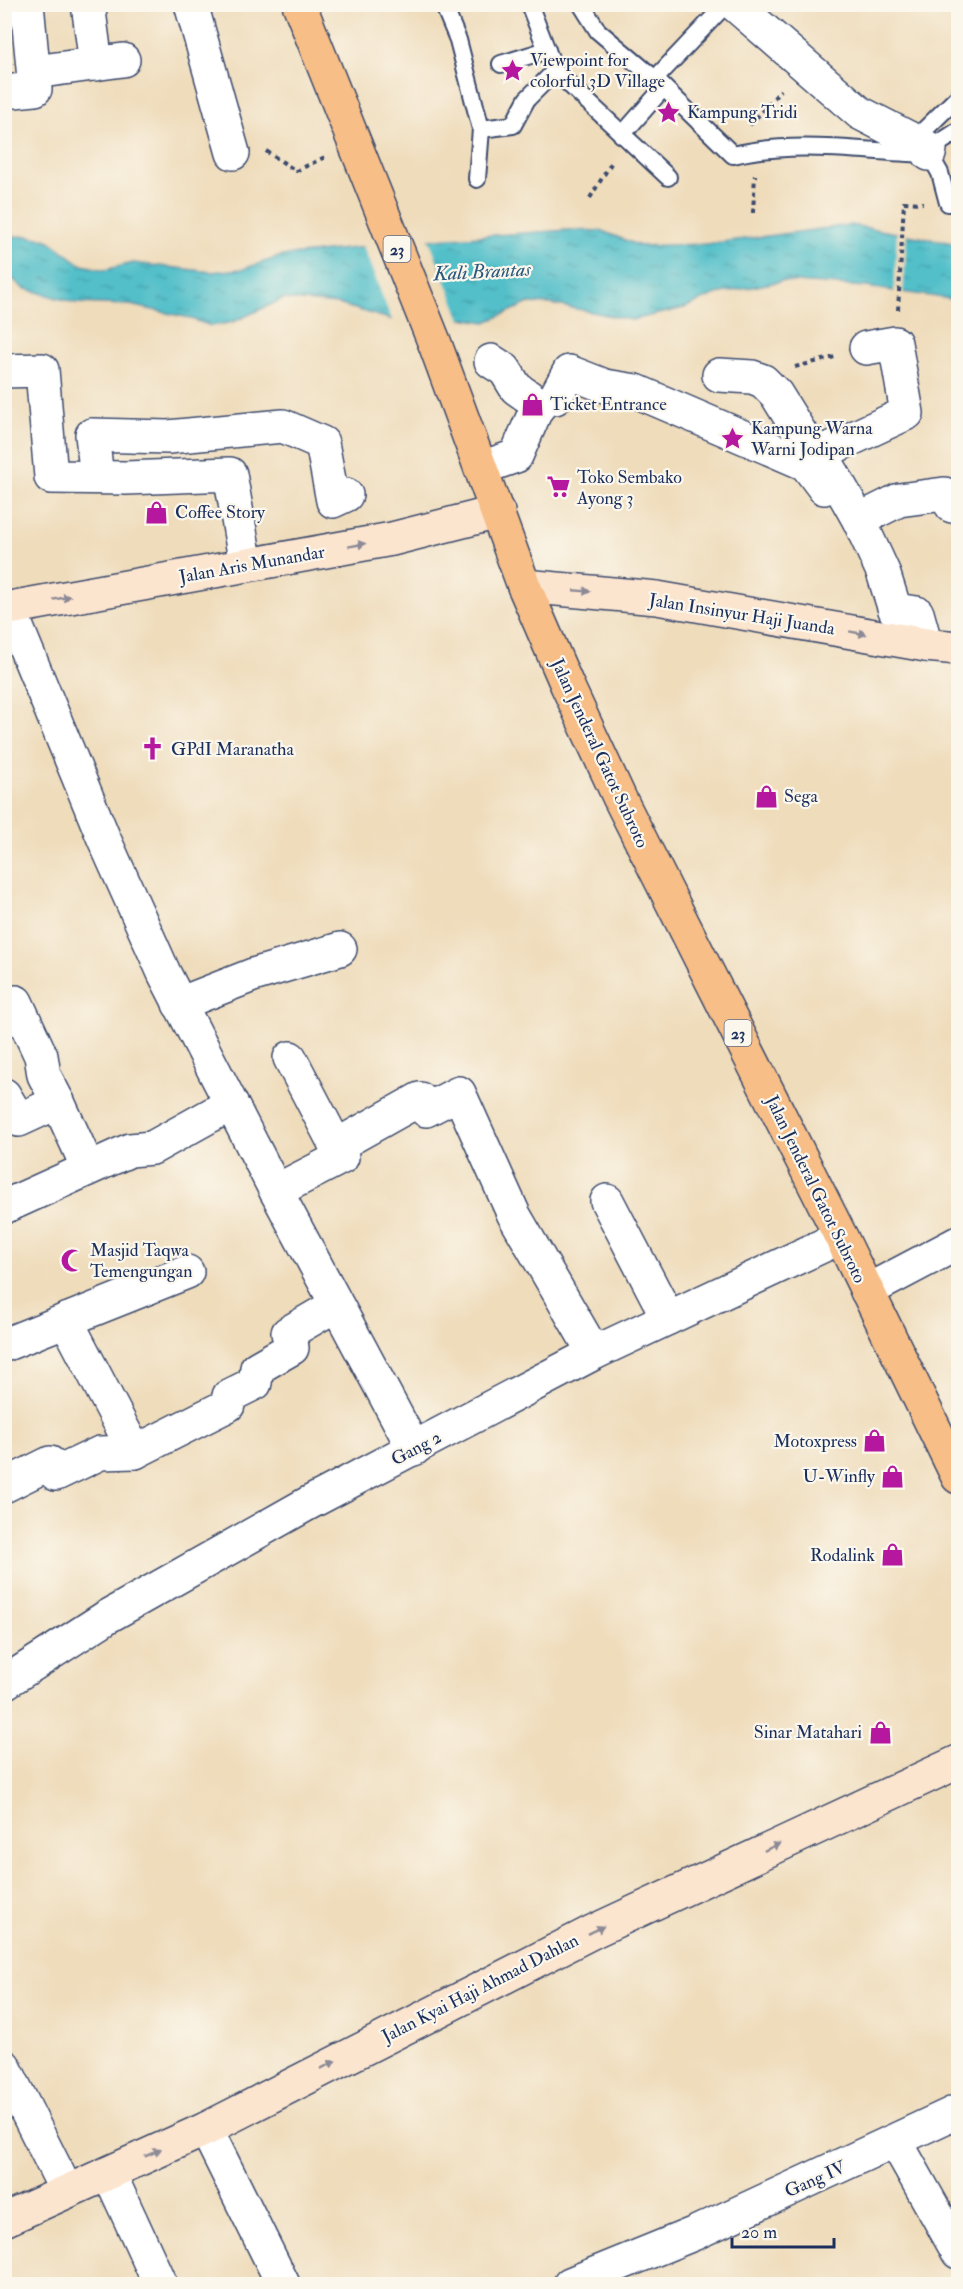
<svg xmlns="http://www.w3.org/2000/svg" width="963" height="2289" font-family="'IM FELL Double Pica',serif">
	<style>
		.water { fill: url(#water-ripples); stroke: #367794; stroke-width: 1.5 }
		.pier { fill: #efdcbb }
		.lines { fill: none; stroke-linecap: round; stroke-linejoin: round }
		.lane-casing { stroke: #3b496c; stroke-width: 20 }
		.street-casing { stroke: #3b496c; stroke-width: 36 }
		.secondary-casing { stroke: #3b496c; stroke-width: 36 }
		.highway-casing { stroke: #3b496c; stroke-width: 36 }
		.path { stroke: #3b496c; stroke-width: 4; stroke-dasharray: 4.5 4.5; stroke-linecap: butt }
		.lane { stroke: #fff; stroke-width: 16 }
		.street { stroke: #fff; stroke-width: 33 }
		.secondary { stroke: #fce5cf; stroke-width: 33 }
		.highway { stroke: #f7be87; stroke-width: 33 }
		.oneway { fill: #8c8a96 }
		.labels { text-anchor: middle; stroke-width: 4.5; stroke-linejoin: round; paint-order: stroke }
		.shield { fill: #fbf7ec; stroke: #5e6b89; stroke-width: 1.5 }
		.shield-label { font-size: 16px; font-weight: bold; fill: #1b2f5e }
		.poi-label { font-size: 18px; fill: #1b2f5e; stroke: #fbf7ec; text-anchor: start }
		.street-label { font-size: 18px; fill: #1b2f5e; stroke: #fbf7ec }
		.water-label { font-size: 20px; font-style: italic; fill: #2c5a7e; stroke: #fbf7ec }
	</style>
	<defs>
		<pattern id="water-ripples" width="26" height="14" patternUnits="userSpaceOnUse" patternTransform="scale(1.5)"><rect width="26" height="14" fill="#52bfc9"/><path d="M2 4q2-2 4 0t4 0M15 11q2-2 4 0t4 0" fill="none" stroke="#439ca6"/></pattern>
	</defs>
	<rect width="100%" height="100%" fill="#fbf7ec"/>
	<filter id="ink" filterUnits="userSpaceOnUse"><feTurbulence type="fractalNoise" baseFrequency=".0167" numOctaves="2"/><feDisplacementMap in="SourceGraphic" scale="12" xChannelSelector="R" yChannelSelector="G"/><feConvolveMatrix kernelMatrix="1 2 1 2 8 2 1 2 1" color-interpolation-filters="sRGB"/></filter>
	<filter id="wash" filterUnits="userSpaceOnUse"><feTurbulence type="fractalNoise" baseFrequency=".008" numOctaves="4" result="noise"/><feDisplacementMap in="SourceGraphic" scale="24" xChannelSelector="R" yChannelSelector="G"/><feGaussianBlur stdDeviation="1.35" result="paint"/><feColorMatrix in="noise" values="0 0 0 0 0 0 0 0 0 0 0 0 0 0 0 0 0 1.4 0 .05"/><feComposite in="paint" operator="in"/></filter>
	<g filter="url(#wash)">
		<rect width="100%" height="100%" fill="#efdcbb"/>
		<!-- water -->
		<path class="water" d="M851,225L958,244V300L867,287L782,281L716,294L684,308L632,320L552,304L529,303L486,322L467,319L404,323L338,304L283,299L233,322L211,326L186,317L130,305L75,303L23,288L5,272V237L28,236L48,240L82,265L105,270L133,263L211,272L243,269L282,256L437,239L569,230L602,231L640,246L707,244Z"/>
		<!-- pier -->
		<g class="pier">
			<path d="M897,230L907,231L903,295L894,294Z"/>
			<path d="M428,237L462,322L403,326L393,323L362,244Z"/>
		</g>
	</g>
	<g filter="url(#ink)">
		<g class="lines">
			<defs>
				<g id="lane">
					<path d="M443,4L458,40L481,129L477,179"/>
					<path d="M529,4L555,71L668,177"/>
					<path d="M581,4L598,31L655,79"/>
					<path d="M726,4L655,79L733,155C796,140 865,152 929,154L940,173L948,203"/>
					<path d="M501,64L547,50"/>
					<path d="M481,129L513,125L527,99L555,71"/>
					<path d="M622,135L658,94"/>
					<path d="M913,141L958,97"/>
					<path d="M930,149L958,131"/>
				</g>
				<g id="street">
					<path d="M88,4L96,64"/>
					<path d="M191,4L233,153"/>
					<path d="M734,4L860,113L930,149L929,154"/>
					<path d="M34,72L123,60"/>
					<path d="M4,92L35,89L27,4"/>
					<path d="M491,361L505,370L516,388L540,405"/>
					<path d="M4,371L42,370L51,477L126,478L230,474L246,565"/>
					<path d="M719,375L752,377L763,381L776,394L802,436L821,453L859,520L883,572L895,610L917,613L926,645"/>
					<path d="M555,398L569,372L605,386L636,391L806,464L824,488"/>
					<path d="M821,453L907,413L895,343L866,348"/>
					<path d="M481,468L516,456L536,410"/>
					<path d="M97,477L92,435L168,437L283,426L322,443L333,501L346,495"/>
					<path d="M859,520L899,500L944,494L952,506L958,504"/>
					<path d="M9,608L104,839L164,973L276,1191L414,1449"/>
					<path d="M16,1002L41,1056L44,1075L58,1102"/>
					<path d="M179,1004L253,975L340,949"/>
					<path d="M290,1058L336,1146"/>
					<path d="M4,1095L19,1120L58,1102L88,1168"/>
					<path d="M276,1191L342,1157L336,1146L420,1099L426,1110L459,1093L514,1215L594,1353"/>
					<path d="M607,1201L668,1318"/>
					<path d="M4,1207L130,1150L152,1148L231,1104"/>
					<path d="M867,1291L958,1243"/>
					<path d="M66,1320L135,1452"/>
					<path d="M4,1345L187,1272"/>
					<path d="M4,1486L50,1463L56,1474L100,1453L135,1452L228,1405L229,1396L255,1383L257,1368L292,1348L288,1333L336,1305"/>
					<path d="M4,1683L105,1618L307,1504L594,1353L841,1237"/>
					<path d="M4,2066L66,2190"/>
					<path d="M206,2129L283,2284"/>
					<path d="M896,2142L958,2252"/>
					<path d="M109,2173L160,2284"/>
					<path d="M570,2284L693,2234L958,2111"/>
				</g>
				<g id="secondary">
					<path d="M524,586L657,598L926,645L958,648"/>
					<path d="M4,609L392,539L498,512"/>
					<path d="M4,2220L206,2129L594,1931L958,1762"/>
				</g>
				<path id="highway" d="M299,4L435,344L524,586L567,685L620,799L841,1237L958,1477"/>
			</defs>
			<!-- lane casing -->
			<use href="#lane" class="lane-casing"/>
			<!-- street casing -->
			<use href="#street" class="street-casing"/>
			<!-- secondary casing -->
			<use href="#secondary" class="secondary-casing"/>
			<!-- highway casing -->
			<use href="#highway" class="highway-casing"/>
			<!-- path -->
			<g class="path">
				<path d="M750,125L781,90"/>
				<path d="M266,151L296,171L325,157"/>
				<path d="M590,198L613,160"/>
				<path d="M753,213L755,175"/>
				<path d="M898,310L904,202L923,203"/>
				<path d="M795,367L835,357"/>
			</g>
			<!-- lane -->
			<use href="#lane" class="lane"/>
			<!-- street -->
			<use href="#street" class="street"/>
			<!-- secondary -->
			<use href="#secondary" class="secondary"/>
			<!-- highway -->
			<use href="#highway" class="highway"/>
		</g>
		<!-- one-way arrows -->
		<defs><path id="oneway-solid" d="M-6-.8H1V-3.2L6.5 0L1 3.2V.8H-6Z" transform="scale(1.5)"/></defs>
		<g class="oneway">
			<use href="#oneway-solid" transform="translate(357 545) rotate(-10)"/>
			<use href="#oneway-solid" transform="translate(582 591) rotate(5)"/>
			<use href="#oneway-solid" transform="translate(62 598) rotate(-10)"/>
			<use href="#oneway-solid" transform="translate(858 633) rotate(10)"/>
			<use href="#oneway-solid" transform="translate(772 1847) rotate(-25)"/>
			<use href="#oneway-solid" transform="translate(596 1930) rotate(-26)"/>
			<use href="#oneway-solid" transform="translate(328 2065) rotate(-27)"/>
			<use href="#oneway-solid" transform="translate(153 2153) rotate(-24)"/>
		</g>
	</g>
	<!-- icons -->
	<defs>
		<symbol id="sight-bare" viewBox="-9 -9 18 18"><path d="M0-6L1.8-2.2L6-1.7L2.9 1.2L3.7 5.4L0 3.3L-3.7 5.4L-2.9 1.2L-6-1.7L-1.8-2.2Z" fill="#b5179e" stroke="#fbf7ec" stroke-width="2.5" paint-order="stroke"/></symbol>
		<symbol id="shop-bare" viewBox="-9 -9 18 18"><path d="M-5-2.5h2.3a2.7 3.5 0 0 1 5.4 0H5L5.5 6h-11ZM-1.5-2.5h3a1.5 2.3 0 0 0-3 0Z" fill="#b5179e" stroke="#fbf7ec" stroke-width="2.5" paint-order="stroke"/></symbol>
		<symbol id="supermarket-bare" viewBox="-9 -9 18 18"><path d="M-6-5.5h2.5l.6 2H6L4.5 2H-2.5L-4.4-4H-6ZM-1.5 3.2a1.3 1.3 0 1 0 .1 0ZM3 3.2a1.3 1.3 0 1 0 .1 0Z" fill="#b5179e" stroke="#fbf7ec" stroke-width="2.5" paint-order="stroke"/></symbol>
		<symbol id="church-bare" viewBox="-9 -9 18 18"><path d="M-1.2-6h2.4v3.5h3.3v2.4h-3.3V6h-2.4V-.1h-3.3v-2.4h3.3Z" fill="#b5179e" stroke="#fbf7ec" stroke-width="2.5" paint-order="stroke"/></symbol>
		<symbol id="mosque-bare" viewBox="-9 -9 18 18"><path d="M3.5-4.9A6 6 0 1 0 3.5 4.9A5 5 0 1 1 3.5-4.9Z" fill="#b5179e" stroke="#fbf7ec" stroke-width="2.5" paint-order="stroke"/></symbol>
	</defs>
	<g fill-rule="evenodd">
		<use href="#sight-bare" x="496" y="54" width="33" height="33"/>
		<use href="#sight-bare" x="652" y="96" width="33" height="33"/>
		<use href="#shop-bare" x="516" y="388" width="33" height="33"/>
		<use href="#sight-bare" x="716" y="422" width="33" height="33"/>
		<use href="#supermarket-bare" x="542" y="470" width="33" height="33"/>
		<use href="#shop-bare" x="140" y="496" width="33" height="33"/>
		<use href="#church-bare" x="136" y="732" width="33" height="33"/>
		<use href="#shop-bare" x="750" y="780" width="33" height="33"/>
		<use href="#mosque-bare" x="56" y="1244" width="33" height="33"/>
		<use href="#shop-bare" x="858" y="1424" width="33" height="33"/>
		<use href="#shop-bare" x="876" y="1460" width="33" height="33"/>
		<use href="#shop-bare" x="876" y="1538" width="33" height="33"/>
		<use href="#shop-bare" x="864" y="1716" width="33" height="33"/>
	</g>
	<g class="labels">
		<!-- shield labels -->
		<g class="shield">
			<rect x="383.5" y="236" width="27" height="26" rx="4.5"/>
			<rect x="724.5" y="1020" width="27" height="26" rx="4.5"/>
		</g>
		<g class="shield-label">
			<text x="397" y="255">23</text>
			<text x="738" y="1039">23</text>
		</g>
		<!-- poi labels -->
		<g class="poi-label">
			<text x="530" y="66">Viewpoint for<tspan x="530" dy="21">colorful 3D Village</tspan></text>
			<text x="687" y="118">Kampung Tridi</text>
			<text x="550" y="410">Ticket Entrance</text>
			<text x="751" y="434">Kampung Warna<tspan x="751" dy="21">Warni Jodipan</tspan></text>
			<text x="577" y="483">Toko Sembako<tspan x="577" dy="21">Ayong 3</tspan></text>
			<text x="175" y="518">Coffee Story</text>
			<text x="171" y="755">GPdI Maranatha</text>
			<text x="784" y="802">Sega</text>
			<text x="90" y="1256">Masjid Taqwa<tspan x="90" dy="21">Temengungan</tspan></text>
			<text x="857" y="1447" text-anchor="end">Motoxpress</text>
			<text x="875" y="1482" text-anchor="end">U-Winfly</text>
			<text x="875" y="1561" text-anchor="end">Rodalink</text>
			<text x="862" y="1738" text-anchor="end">Sinar Matahari</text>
		</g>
		<!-- street labels -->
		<g class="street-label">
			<text transform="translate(252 564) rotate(-10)" y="6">Jalan Aris Munandar</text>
			<text transform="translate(742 614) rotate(9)" y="6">Jalan Insinyur Haji Juanda</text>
			<text transform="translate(600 753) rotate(65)" y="6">Jalan Jenderal Gatot Subroto</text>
			<text transform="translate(816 1189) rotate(64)" y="6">Jalan Jenderal Gatot Subroto</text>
			<text transform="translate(416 1448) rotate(-28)" y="6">Gang 2</text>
			<text transform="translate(480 1988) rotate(-27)" y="6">Jalan Kyai Haji Ahmad Dahlan</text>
			<text transform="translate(815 2179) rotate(-24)" y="6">Gang IV</text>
		</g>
		<!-- water labels -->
		<g class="water-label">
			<text transform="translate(482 271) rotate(-3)" y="7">Kali Brantas</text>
		</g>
	</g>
	<!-- margin -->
	<rect width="963" height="2289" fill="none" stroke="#fbf7ec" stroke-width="24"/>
	<!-- scale -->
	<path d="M732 2238v9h102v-9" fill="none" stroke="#1b2f5e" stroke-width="3"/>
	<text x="741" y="2238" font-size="18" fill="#1b2f5e" stroke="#fbf7ec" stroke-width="4.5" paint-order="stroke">20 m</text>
</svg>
